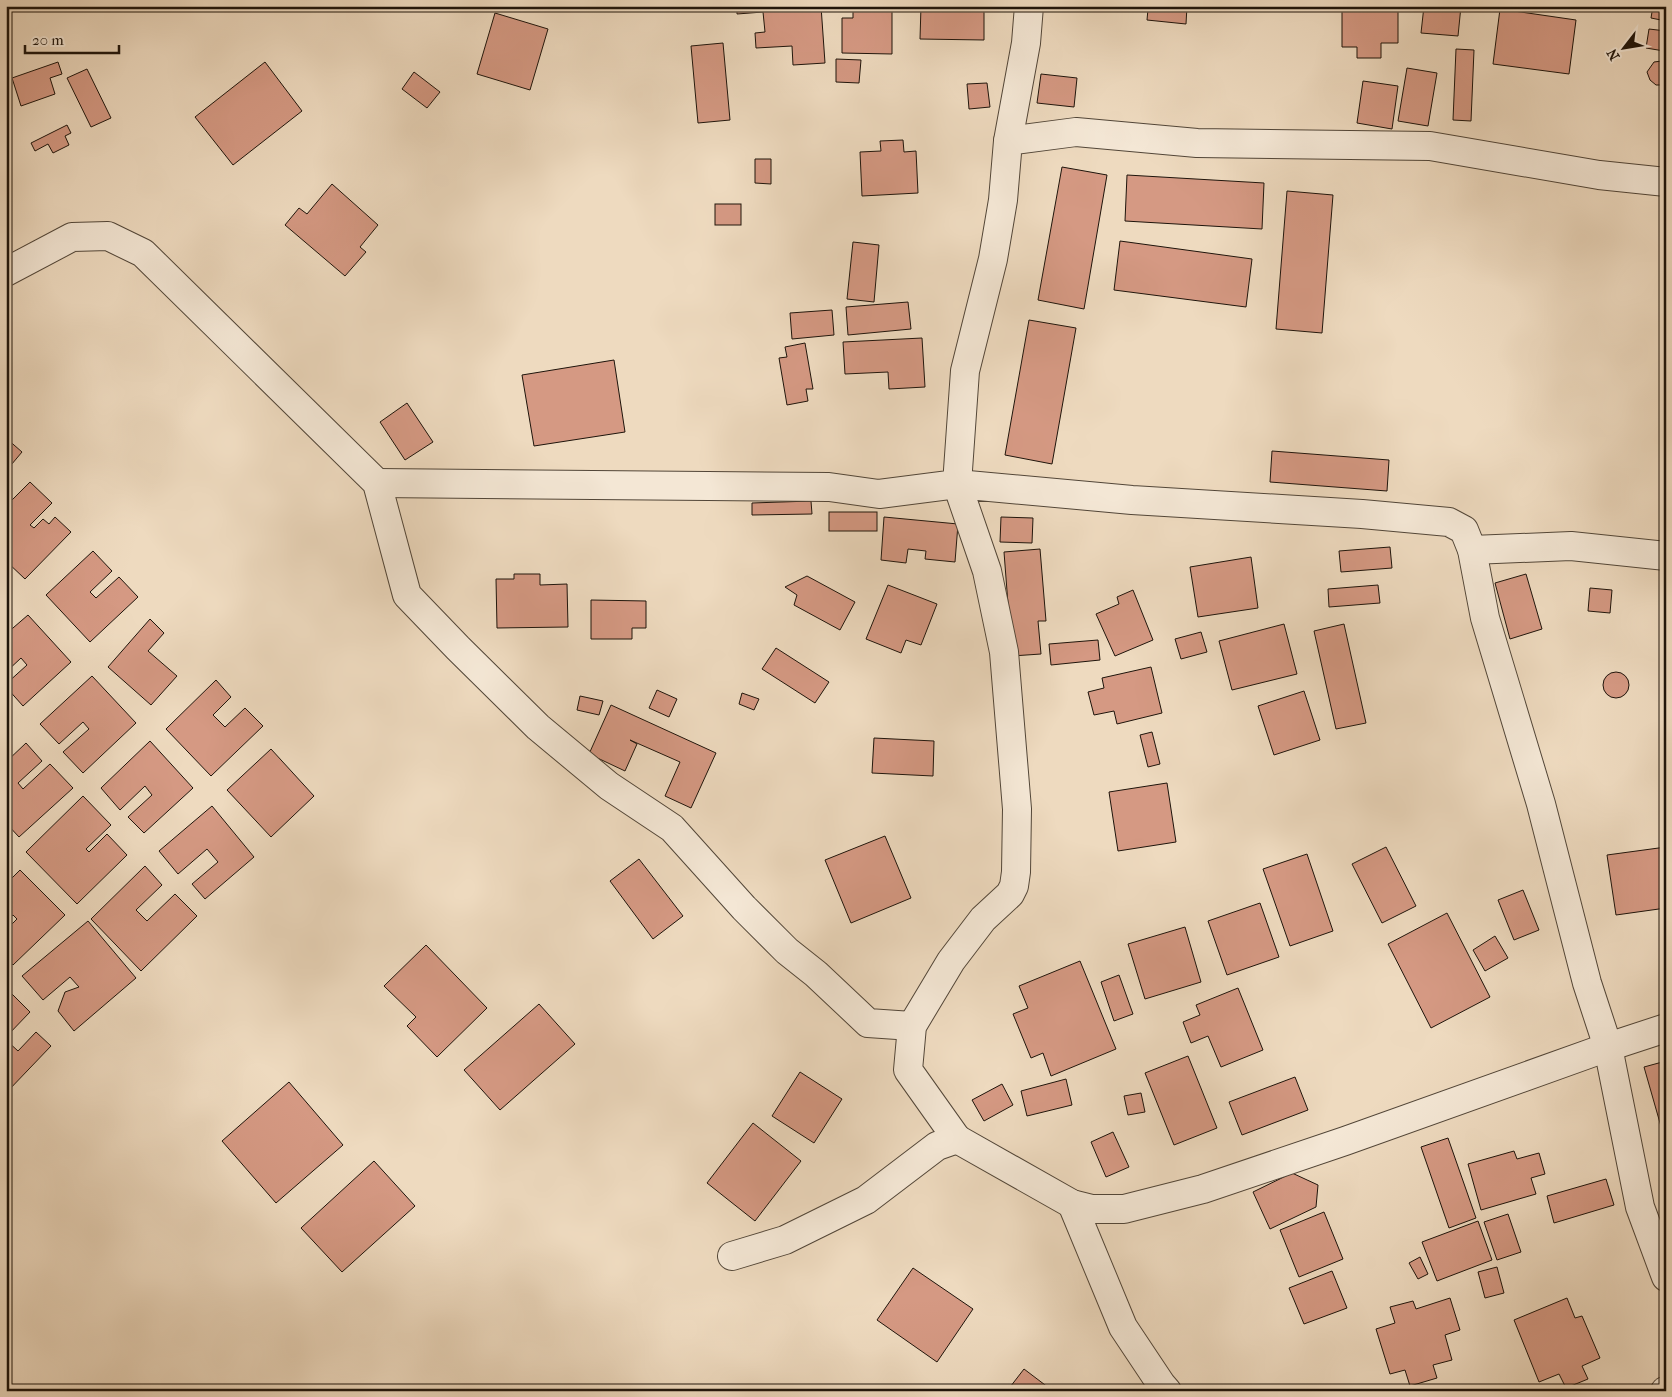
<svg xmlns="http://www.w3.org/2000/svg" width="1672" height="1397" font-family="'IM FELL French Canon',serif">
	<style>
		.building { fill: #d59983; stroke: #1e140b }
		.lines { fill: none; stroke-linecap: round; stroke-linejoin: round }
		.street-casing { stroke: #524638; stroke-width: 30 }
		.street { stroke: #f4e7d5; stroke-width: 28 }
	</style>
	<rect width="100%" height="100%" fill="#eedabf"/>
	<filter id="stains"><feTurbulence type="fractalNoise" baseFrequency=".004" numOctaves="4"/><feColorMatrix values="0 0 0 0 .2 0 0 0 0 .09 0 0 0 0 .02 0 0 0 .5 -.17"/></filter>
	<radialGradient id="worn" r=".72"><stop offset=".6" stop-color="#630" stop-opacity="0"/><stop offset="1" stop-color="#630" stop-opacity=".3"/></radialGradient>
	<!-- building -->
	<g class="building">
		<path d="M737,6H821L825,63L793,65L792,46L756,48L755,33L765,32L763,12L737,14Z"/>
		<path d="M853,6H892V54L842,53V18H853Z"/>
		<path d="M921,6H984V40L920,39Z"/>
		<path d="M1121,6H1187L1186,24L1147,20L1148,9Z"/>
		<path d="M1342,6H1398V43H1381V58H1357V47H1342Z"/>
		<path d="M1424,6H1461L1458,36L1421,33Z"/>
		<path d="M1653,6H1666V21L1651,18Z"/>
		<path d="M1500,9L1576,20L1569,74L1493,64Z"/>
		<path d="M495,13L548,29L530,90L477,74Z"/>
		<path d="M1649,29L1666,31L1664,51L1646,48Z"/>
		<path d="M723,43L730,120L698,123L691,46Z"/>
		<path d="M1456,49L1474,50L1471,121L1453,120Z"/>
		<path d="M836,59L861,60L859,83L836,82Z"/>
		<path d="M1662,61L1666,63V83L1660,85H1656L1650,80L1647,72L1654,62Z"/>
		<path d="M58,62L62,74L50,78L55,94L21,106L12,78Z"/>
		<path d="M265,62L302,111L233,165L195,117Z"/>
		<path d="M1407,68L1437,73L1428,126L1398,121Z"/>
		<path d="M87,69L111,118L91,127L67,78Z"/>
		<path d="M414,72L440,92L427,108L402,89Z"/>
		<path d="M1041,74L1077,78L1074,107L1037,103Z"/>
		<path d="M1363,81L1398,86L1392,129L1357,123Z"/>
		<path d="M987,83L990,107L969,109L967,84Z"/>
		<path d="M67,125L71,133L65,136L69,145L53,153L48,144L35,151L31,143Z"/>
		<path d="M903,140L904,152L916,151L918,193L862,196L860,152L881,151L880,141Z"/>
		<path d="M755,159H771V184L755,183Z"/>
		<path d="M1062,167L1107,175L1084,309L1038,300Z"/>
		<path d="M1127,175L1264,183L1262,229L1125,221Z"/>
		<path d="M332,184L378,225L360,247L366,252L345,276L285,225L299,208L307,214Z"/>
		<path d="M1287,191L1333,195L1322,333L1276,329Z"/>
		<rect x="715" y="204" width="26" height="21"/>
		<path d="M1120,241L1252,259L1246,307L1114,290Z"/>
		<path d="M853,242L879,245L874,302L847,299Z"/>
		<path d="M908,302L911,329L848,335L846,307Z"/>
		<path d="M832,310L834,335L792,339L790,313Z"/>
		<path d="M1029,320L1076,328L1052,464L1005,455Z"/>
		<path d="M922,338L925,387L889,389L888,372L845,374L843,342Z"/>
		<path d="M805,343L813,389H806L808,401L787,405L779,358L787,357L785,347Z"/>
		<path d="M614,360L625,432L534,446L522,375Z"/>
		<path d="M407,403L433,442L405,460L380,422Z"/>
		<path d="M6,438L22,452L6,471Z"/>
		<path d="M1272,451L1389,460L1387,491L1270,482Z"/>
		<path d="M30,482L52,503L30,525L34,528L43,519L49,524L55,517L71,532L25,579L6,561V506Z"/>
		<path d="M811,501L812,514L752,515V503Z"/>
		<rect x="829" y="512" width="48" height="19"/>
		<path d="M884,517L958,524L955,562L925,559L926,551L908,549L906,563L881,560Z"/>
		<path d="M1001,517L1033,518L1032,543L1000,542Z"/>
		<path d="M1390,547L1392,568L1341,572L1339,551Z"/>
		<path d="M1040,549L1046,621H1038L1041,654L1012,656L1004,552Z"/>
		<path d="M93,551L112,571L90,592L96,598L119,577L138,597L90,642L46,595Z"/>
		<path d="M1251,557L1258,608L1198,617L1190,567Z"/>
		<path d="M514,574H540V585L567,584L568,627L497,628L496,579H514Z"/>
		<path d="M1526,574L1542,629L1510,639L1495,583Z"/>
		<path d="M807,576L855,602L840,630L794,605L797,595L785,587Z"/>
		<path d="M888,585L937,604L921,645L906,640L901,653L866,639Z"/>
		<path d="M1378,585L1380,603L1329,607L1328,589Z"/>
		<path d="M1590,588L1612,590L1610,613L1588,611Z"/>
		<path d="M1133,590L1153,640L1115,656L1096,614L1119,604L1117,597Z"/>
		<path d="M591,600L646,601V628H632V639H591Z"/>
		<path d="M28,615L71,662L23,706L6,687V684L27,665L21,658L6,672V634Z"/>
		<path d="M150,619L164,633L148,651L177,676L151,705L108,667Z"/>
		<path d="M1284,624L1297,674L1232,690L1219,641Z"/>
		<path d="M1344,624L1366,723L1336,729L1314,631Z"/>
		<path d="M1201,632L1207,652L1181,659L1175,639Z"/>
		<path d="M1098,640L1100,660L1051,665L1049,644Z"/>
		<path d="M776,648L829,682L815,703L762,669Z"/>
		<path d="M1151,667L1162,713L1117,724L1114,711L1094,715L1088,692L1104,688L1102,678Z"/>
		<circle cx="1616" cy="685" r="13"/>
		<path d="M92,676L136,723L83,773L63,752L89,729L83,722L59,744L40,724Z"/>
		<path d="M216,680L231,697L213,715L225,727L245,708L263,726L211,776L166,729Z"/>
		<path d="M657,690L677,699L669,717L649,708Z"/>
		<path d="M1304,691L1320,740L1274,755L1258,706Z"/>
		<path d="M742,693L759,699L754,710L739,704Z"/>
		<path d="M580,696L603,701L599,715L577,710Z"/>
		<path d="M611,705L716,753L691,808L665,796L680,762L630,740L637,744L625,771L589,754Z"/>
		<path d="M1152,732L1160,764L1148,767L1140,735Z"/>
		<path d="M874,738L934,741L933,776L872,773Z"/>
		<path d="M150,741L193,788L144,833L128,817L152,795L145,786L120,810L101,788Z"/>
		<path d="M26,743L42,761L18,783L23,789L50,764L73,788L19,837L6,823V762Z"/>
		<path d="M271,749L314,796L271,837L227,790Z"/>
		<path d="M1167,783L1176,842L1118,851L1109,792Z"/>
		<path d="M83,796L111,825L86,849L89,852L107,834L127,855L77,904L26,852Z"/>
		<path d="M212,806L254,857L205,899L192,884L218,862L207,849L178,874L159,851Z"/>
		<path d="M885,836L911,898L851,923L825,860Z"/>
		<path d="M1386,847L1416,906L1382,923L1352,864Z"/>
		<path d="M1666,847V908L1616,915L1607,855Z"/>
		<path d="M1307,854L1333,931L1290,946L1263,869Z"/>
		<path d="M639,859L683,916L653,939L610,881Z"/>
		<path d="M145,866L162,885L136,910L147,921L175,894L197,916L141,971L91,919Z"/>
		<path d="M20,870L65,915L13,965L6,958V930L17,919L13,915L6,921V884Z"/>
		<path d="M1523,890L1539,930L1514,940L1498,900Z"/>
		<path d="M1260,903L1279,957L1227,975L1208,921Z"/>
		<path d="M1447,913L1490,997L1431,1028L1388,944Z"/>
		<path d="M88,921L136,978L74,1031L58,1011L65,992L79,987L70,977L43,1000L22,976Z"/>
		<path d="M1185,927L1201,982L1145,999L1128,944Z"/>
		<path d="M1495,936L1508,958L1485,971L1473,950Z"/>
		<path d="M426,945L487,1008L437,1057L407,1026L416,1017L384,986Z"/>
		<path d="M1080,961L1116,1049L1051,1076L1043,1053L1031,1058L1013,1014L1028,1008L1019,986Z"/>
		<path d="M1119,975L1133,1014L1114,1021L1101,982Z"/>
		<path d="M1238,988L1263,1050L1221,1067L1208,1036L1191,1043L1183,1022L1200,1015L1196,1005Z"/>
		<path d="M11,993L30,1012L6,1037V998Z"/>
		<path d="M539,1004L575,1044L500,1110L464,1070Z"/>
		<path d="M36,1032L51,1046L6,1093V1040L18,1051Z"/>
		<path d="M1188,1056L1217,1128L1174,1145L1145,1073Z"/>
		<path d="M1666,1061V1144L1644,1067Z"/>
		<path d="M800,1072L842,1099L814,1143L772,1116Z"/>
		<path d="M1295,1077L1308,1110L1242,1135L1229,1102Z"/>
		<path d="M1066,1079L1072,1105L1027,1116L1021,1091Z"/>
		<path d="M289,1082L343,1145L276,1203L222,1141Z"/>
		<path d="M1002,1084L1013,1105L984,1121L972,1100Z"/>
		<path d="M1141,1093L1145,1112L1128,1115L1124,1096Z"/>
		<path d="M753,1123L801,1161L755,1221L707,1183Z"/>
		<path d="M1113,1132L1129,1167L1106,1177L1091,1142Z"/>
		<path d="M1448,1138L1476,1218L1449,1228L1421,1147Z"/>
		<path d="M1514,1151L1517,1159L1539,1153L1545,1174L1531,1178L1536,1194L1481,1210L1468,1164Z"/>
		<path d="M374,1161L415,1206L342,1272L301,1228Z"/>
		<path d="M1292,1173L1318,1185L1316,1207L1270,1229L1253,1192Z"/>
		<path d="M1606,1179L1614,1205L1554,1223L1547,1196Z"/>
		<path d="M1324,1212L1343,1259L1299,1277L1280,1230Z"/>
		<path d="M1508,1214L1521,1252L1497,1260L1484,1222Z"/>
		<path d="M1478,1221L1492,1260L1437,1281L1422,1242Z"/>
		<path d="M1420,1257L1428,1274L1418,1279L1409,1263Z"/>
		<path d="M1497,1267L1504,1293L1485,1298L1478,1272Z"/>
		<path d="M913,1268L973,1309L937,1362L877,1320Z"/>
		<path d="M1332,1271L1347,1308L1304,1324L1289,1288Z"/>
		<path d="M1450,1298L1460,1330L1445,1335L1452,1360L1433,1365L1437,1378L1410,1386L1405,1370L1390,1374L1376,1329L1395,1323L1390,1307L1413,1301L1416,1309Z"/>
		<path d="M1567,1298L1575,1318L1582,1316L1600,1358L1582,1366L1588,1379L1566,1388L1559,1374L1539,1382L1514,1320Z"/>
		<path d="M1024,1369L1053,1391H1007Z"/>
	</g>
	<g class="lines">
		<defs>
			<g id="street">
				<path d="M1008,141L1026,43L1029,6"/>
				<path d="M6,272L72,237L108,236L143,253L377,483L407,595L458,648L538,727L609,786L672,828L744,908L787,951L816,974L868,1023L912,1026"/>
				<path d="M377,483L829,487L879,494L957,484L965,371L993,259L1003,200L1008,141L1076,132L1197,143L1430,146L1599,175L1666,182"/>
				<path d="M1472,550L1571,546L1666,556"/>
				<path d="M957,1139L1072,1204L1092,1209H1124L1203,1189L1345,1141L1608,1047L1666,1028"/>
				<path d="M1072,1204L1123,1327L1161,1384L1167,1391"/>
				<path d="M732,1256L785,1240L866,1200L937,1146L957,1139L908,1070L912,1026L951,961L983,919L1010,894L1014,886L1016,872L1017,809L1004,652L987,571L957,484L1132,500L1362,514L1449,522L1464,530L1472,550L1485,618L1541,804L1587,983L1608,1047L1640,1207L1666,1277"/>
				<path d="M1665,1391H1666"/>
			</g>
		</defs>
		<!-- street casing -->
		<use href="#street" class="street-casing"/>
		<!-- street -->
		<use href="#street" class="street"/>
	</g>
	<!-- margin -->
	<rect width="1672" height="1397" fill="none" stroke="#eedabf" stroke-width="25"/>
	<rect x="8" y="8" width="1657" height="1382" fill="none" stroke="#1e140b" stroke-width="2.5"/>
	<rect x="12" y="12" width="1647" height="1372" fill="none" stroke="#1e140b"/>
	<!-- north arrow -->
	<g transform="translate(1624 48) rotate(239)" stroke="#f4e7d5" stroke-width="4" paint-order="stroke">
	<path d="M0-4L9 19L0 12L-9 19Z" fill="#1e140b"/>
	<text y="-8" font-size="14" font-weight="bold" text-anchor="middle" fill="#1e140b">N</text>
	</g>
	<!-- scale -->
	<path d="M25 45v8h94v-8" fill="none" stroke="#1e140b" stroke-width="2.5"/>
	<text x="32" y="45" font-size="15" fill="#1e140b" stroke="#f4e7d5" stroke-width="4" paint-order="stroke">20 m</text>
	<rect width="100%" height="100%" filter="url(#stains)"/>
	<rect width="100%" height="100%" fill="url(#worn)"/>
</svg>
